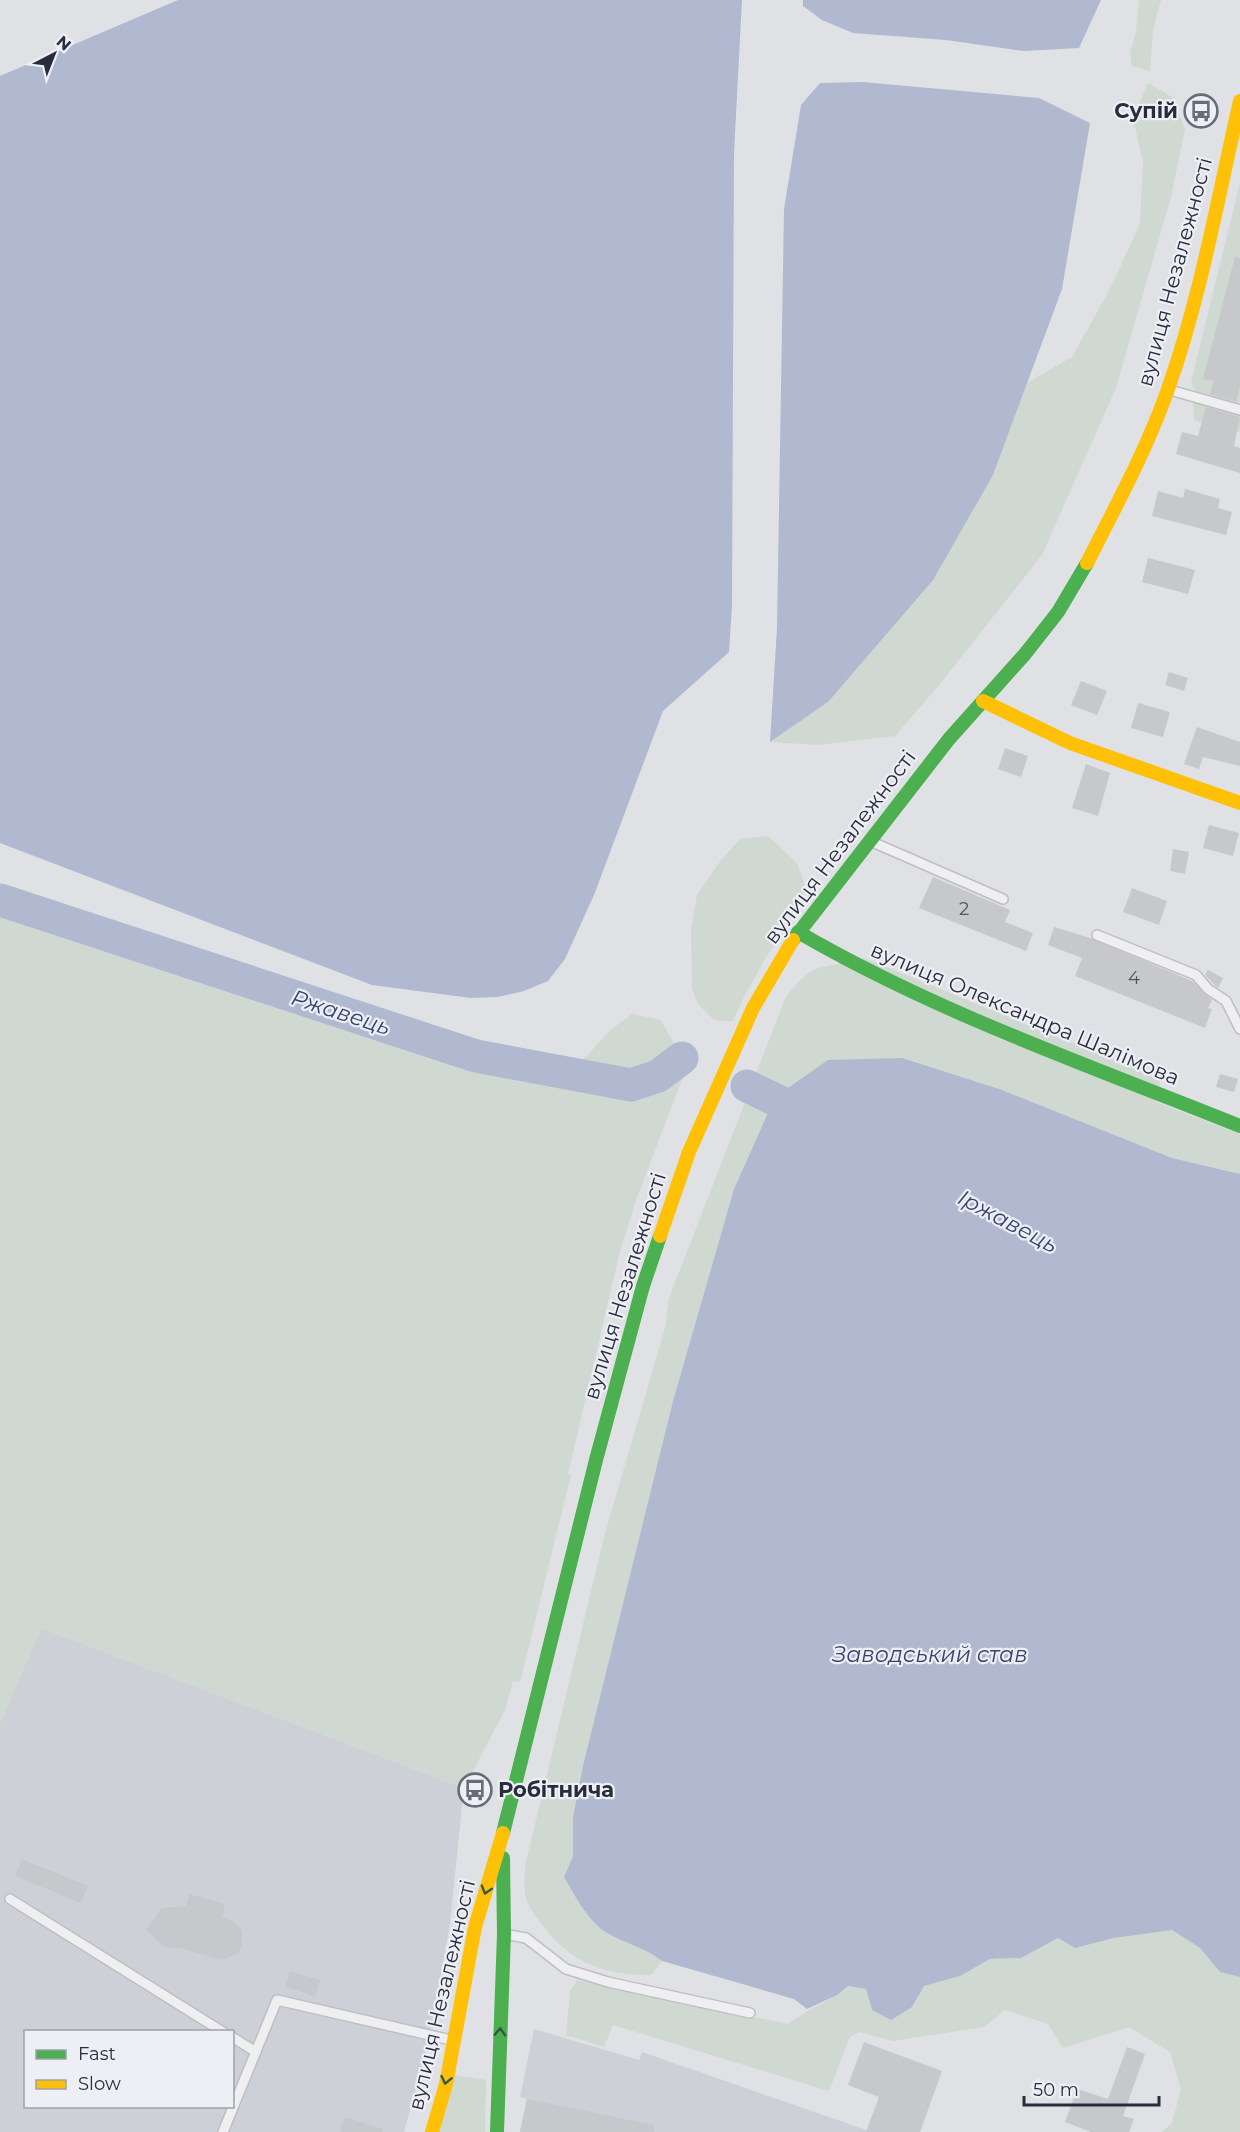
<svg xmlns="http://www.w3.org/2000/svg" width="1240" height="2132" font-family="Montserrat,sans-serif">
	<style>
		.built { fill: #ced0d8; fill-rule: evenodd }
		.green { fill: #cfd8d1 }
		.water { fill: #b0b9cf }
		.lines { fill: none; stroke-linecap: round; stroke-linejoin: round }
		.river { stroke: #b0b9cf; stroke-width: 33 }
		.building { fill: #c6c8cc }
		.lane-casing { stroke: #bebfc3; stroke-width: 12 }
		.lane { stroke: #efeff2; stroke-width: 9 }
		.fast { stroke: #4caf50; stroke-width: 14 }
		.slow { stroke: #ffc107; stroke-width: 14 }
		.oneway { stroke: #355a44 }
		.labels { text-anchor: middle; stroke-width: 4.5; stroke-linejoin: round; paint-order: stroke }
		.number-label { font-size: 18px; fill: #515462 }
		.poi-label { font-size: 21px; font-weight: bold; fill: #282c3d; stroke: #edeff5; text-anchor: end }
		.street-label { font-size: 21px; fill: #282c3d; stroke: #edeff5 }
		.water-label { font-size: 22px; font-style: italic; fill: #35446e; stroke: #edeff5 }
	</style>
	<rect width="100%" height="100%" fill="#e0e1e5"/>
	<!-- built -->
	<g class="built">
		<path d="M41,1628L464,1788L450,1924L429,2039L404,2132H0V1723ZM26,2032H232V2106H26Z"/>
		<path d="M534,2029L639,2060L642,2052L872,2132H520L527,2099L520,2097Z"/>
	</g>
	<!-- green -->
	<g class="green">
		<path d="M1139,0H1161L1153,30L1150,71L1132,66L1130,53L1136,32Z"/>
		<path d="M1148,83L1172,97L1185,129L1171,197L1116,388L1042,555L940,684L895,736L817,745L770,742L828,702L993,475L1027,383L1072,357L1109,291L1140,224L1143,162L1133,118Z"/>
		<path d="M1240,183V432L1194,421L1193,402L1197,393L1191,382Z"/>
		<path d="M768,836L797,863L806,889C783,934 752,974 733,1021L714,1020L698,1004L692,989L691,930L697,895L721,860L740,839Z"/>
		<path d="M0,914L419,1042L499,1057L558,1072L586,1057L609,1031L632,1014L661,1020L687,1067L636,1200L619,1255L568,1474L571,1475L520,1682L513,1681L505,1710L464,1788L41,1628L0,1723Z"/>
		<path d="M864,958L1161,1079L1156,1102L1240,1134V1174L1172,1158L1002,1090L775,1097L734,1189L673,1401L573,1817V1856L564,1877L609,1934L650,1951L662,1961L651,1975C605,1975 572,1964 543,1926C537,1918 529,1908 526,1898C523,1889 525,1876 525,1866L604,1537L665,1328L669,1298L785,999C813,959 822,970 864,958Z"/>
		<path d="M1172,1930L1200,1948L1220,1972L1240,1977V2132H1162L1172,2123L1181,2089L1170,2052L1129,2027L1063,2048L1048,2024L1005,2010L984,2027L893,2041L859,2032L850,2037L829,2091L613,2025L604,2047L566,2035L570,1991L577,1980L788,2024C807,2009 830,2002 848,1986L866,1989L872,2010L912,2007L924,1986L960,1976L990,1959L1021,1958L1058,1938L1075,1948L1114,1938Z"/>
		<path d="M454,2075L486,2080L485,2132H438Z"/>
	</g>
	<!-- water -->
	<g class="water">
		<path d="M178,0H742L734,153L732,606L729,652L663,711L594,895L565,959L548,981L524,991L498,997L471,998L372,985L0,843V76Z"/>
		<path d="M803,0H1101L1079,48L1023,51L946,40L853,33L822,20L803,6Z"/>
		<path d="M862,82L1039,98L1090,123L1062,289L993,475L933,580L828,702L770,742L777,628L784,209L801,105L820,83Z"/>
		<path d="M902,1058L1002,1090L1172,1158L1240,1174V1977L1220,1972L1200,1948L1172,1930L1114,1938L1075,1948L1058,1938L1021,1958L990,1959L960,1976L924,1986L912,2007L891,2020L872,2010L866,1989L848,1986L837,1995L807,2009L794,1999L662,1961C645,1947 626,1944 607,1933C587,1920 576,1897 564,1877L573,1856V1817L583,1766L673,1401L734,1189L775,1097L828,1060Z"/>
	</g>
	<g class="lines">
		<!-- river -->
		<g class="river">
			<path d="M0,900L476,1056L631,1085L658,1076L682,1058"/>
			<path d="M747,1086L815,1119"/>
		</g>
	</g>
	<!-- building -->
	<g class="building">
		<path d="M1235,257L1240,258V386L1236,402L1210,394L1214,381L1203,379Z"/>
		<path d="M1206,407L1240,417L1234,446L1240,448V473L1176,454L1182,432L1198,436Z"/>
		<path d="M1185,489L1220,499L1218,508L1232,512L1226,535L1152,516L1158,491L1183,498Z"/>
		<path d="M1148,558L1195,570L1188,594L1142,582Z"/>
		<path d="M1169,672L1188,678L1184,691L1165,685Z"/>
		<path d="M1081,681L1107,691L1097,715L1071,705Z"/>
		<path d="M1138,703L1170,712L1163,737L1131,728Z"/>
		<path d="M1197,727L1240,742V766L1203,757L1199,769L1184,764Z"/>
		<path d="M1005,748L1028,756L1021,777L998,769Z"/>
		<path d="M1086,764L1110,773L1098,816L1072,808Z"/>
		<path d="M1209,825L1239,833L1233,856L1203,848Z"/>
		<path d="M1173,849L1189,852L1185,874L1170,871Z"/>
		<path d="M933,877L1010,910L1005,922L1033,933L1026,951L919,908Z"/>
		<path d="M1132,888L1167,901L1159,925L1123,912Z"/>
		<path d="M1054,927L1090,938L1192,981L1212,1000L1208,1008L1212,1009L1205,1028L1075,976L1082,958L1048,945Z"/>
		<path d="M1208,970L1223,978L1218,988L1205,975Z"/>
		<path d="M1220,1074L1238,1079L1234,1092L1216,1087Z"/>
		<path d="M22,1859L88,1886L81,1903L15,1876Z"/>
		<path d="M189,1894L225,1904L222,1917L234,1922L242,1931V1946L238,1953L222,1960L180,1948H166L146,1930L162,1908L186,1906Z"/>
		<path d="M290,1971L320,1980L315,1997L285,1986Z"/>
		<path d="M864,2042L942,2071L920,2132H866L879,2097L848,2085Z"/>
		<path d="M1127,2047L1145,2054L1123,2116L1134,2119L1129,2132H1091L1065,2122L1077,2089L1108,2099Z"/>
		<path d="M527,2099L654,2125V2132H520Z"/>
		<path d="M345,2117L383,2129L382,2132H340Z"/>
	</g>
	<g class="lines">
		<defs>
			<g id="lane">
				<path d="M1170,390L1240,410"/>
				<path d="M870,841L1003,899"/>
				<path d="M1097,935L1196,975L1208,989L1226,1001L1240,1029"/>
				<path d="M10,1899L223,2032"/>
				<path d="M504,1934L526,1938L566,1969L608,1982L750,2013"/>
				<path d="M232,2037L256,2052"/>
				<path d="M223,2132L277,2000L451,2040"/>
			</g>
		</defs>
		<!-- lane casing -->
		<use href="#lane" class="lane-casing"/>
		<!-- lane -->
		<use href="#lane" class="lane"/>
		<!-- fast -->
		<g class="fast">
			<path d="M798,932C937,1013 1091,1066 1240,1126"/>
			<path d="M793,940L949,739L1025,654L1058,612L1087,563"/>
			<path d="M503,1833L596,1460L643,1286L660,1236"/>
			<path d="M497,2132L504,1934L503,1858"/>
		</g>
		<!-- slow -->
		<g class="slow">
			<path d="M1087,563C1116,506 1147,449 1168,389C1201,296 1218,197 1240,101"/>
			<path d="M983,701L1070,743L1240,803"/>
			<path d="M660,1236L689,1152L753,1008L793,940"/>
			<path d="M432,2132L446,2084L475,1927L503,1833"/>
		</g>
	</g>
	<!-- one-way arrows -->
	<defs><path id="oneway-chevron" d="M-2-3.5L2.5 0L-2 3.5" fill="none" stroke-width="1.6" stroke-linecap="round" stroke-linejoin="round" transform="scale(1.5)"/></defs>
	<g class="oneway">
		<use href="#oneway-chevron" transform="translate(486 1890) rotate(107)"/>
		<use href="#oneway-chevron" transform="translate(500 2032) rotate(-88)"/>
		<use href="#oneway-chevron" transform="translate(446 2080) rotate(102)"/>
	</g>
	<!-- icons -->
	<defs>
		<symbol id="bus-ring" viewBox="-11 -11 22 22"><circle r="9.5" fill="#edeff5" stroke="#686b78" stroke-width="1.5"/><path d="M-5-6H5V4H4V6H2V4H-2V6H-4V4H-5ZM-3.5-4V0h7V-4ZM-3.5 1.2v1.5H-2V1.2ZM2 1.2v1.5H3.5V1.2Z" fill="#686b78"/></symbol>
	</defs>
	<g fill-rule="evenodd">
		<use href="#bus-ring" x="1182" y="92" width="38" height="38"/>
		<use href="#bus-ring" x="456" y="1771" width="38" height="38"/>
	</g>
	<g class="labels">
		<!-- number labels -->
		<g class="number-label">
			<text x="964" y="915">2</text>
			<text x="1134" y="984">4</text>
		</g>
		<!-- poi labels -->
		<g class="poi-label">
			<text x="1178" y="118">Супій</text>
			<text x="498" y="1797" text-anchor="start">Робітнича</text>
		</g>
		<!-- street labels -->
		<g class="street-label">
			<text transform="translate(1175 272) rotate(-75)" y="7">вулиця Незалежності</text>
			<text transform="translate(840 847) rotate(-53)" y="7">вулиця Незалежності</text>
			<text transform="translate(1025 1014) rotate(23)" y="7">вулиця Олександра Шалімова</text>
			<text transform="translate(625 1286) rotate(-73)" y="7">вулиця Незалежності</text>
			<text transform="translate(442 1995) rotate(-77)" y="7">вулиця Незалежності</text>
		</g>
		<!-- water labels -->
		<g class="water-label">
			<text transform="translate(341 1012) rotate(18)" y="8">Ржавець</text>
			<text transform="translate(1008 1221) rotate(28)" y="8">Іржавець</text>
			<text x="930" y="1662">Заводський став</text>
		</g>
	</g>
	<!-- legend -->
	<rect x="24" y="2030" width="210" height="78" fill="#edeff5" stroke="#9ea1ab" stroke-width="1.5"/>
	<rect x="36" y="2050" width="30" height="9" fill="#4caf50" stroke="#9ea1ab" stroke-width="1.5"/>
	<text x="78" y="2060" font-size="18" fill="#282c3d">Fast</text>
	<rect x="36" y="2080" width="30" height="9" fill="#ffc107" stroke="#9ea1ab" stroke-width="1.5"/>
	<text x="78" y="2090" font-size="18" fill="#282c3d">Slow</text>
	<!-- north arrow -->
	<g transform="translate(54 54) rotate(42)" stroke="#edeff5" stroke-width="4.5" paint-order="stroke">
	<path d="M0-4.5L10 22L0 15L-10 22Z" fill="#282c3d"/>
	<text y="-9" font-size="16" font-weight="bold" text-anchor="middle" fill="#282c3d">N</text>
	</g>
	<!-- scale -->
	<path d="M1024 2096v9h135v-9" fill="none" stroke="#282c3d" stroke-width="3"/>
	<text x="1033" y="2096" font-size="18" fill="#282c3d" stroke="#edeff5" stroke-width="4.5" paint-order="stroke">50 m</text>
</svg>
